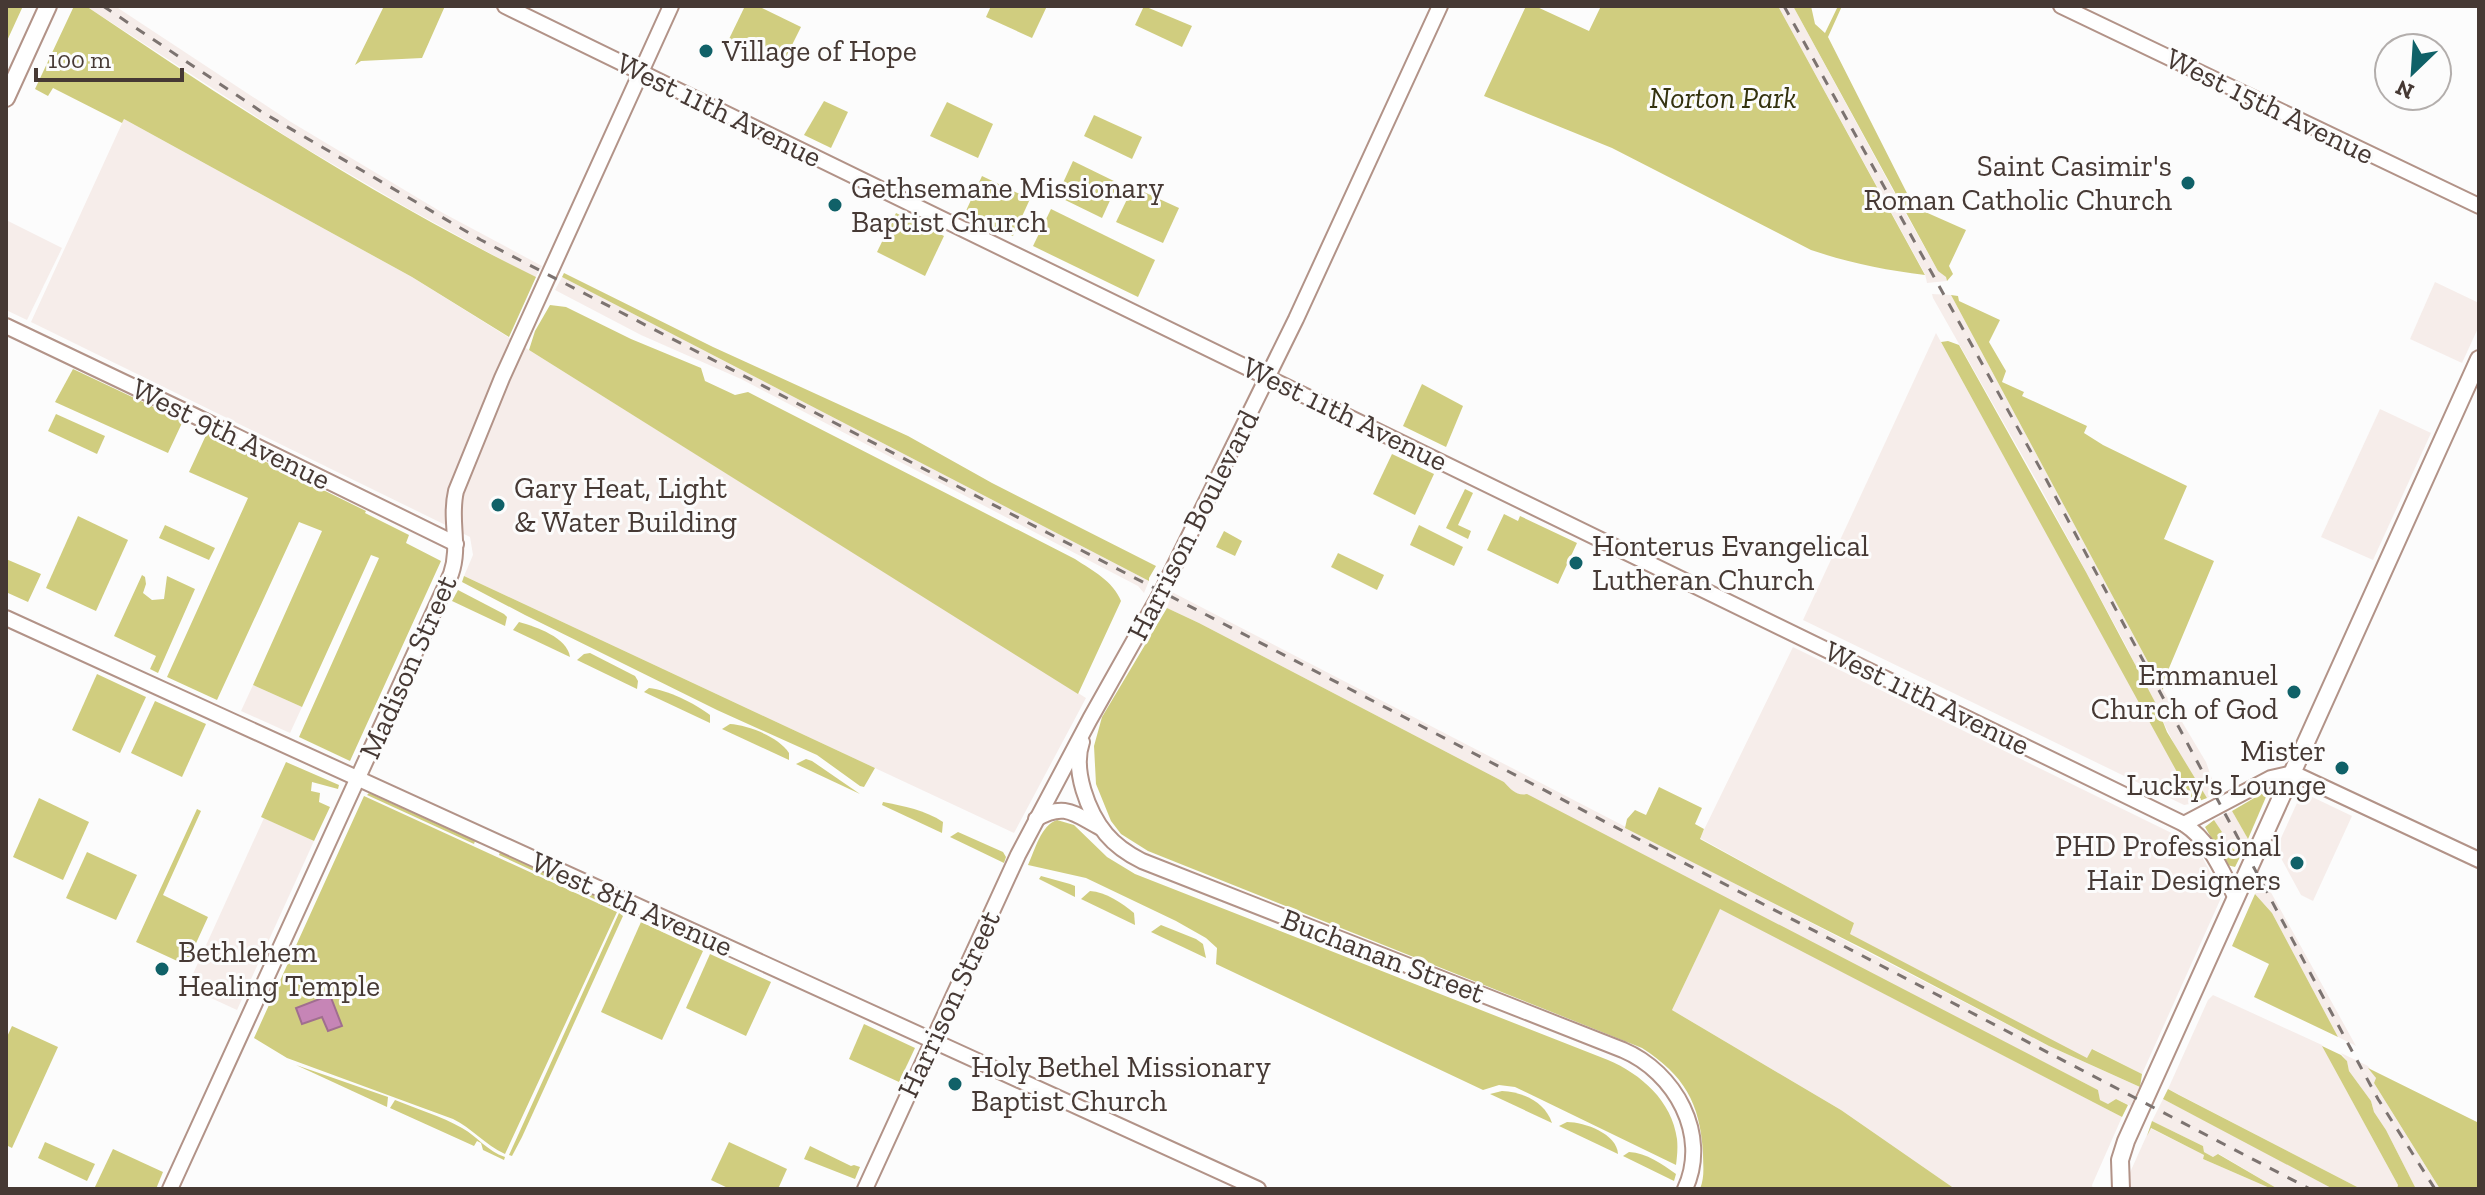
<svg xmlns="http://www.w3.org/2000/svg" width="2485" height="1195" font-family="'Zilla Slab',serif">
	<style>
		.built { fill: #f6edea }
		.green { fill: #d0cd7f }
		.water { fill: #c685b6; stroke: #a06e8f; stroke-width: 2 }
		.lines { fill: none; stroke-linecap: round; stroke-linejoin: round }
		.secondary-casing { stroke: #b29388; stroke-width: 18 }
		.primary-casing { stroke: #b29388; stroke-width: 20 }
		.secondary { stroke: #fff; stroke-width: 14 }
		.primary { stroke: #fff; stroke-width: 16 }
		.rail { stroke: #7c7370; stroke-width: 3; stroke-dasharray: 10 10; stroke-linecap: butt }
		.poi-dot { fill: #106168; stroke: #fcfcfc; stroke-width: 3 }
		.labels { text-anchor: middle; stroke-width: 6; stroke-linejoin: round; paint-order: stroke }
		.poi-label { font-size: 30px; fill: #463934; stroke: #fcfcfc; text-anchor: start }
		.park-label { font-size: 30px; font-style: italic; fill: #34320f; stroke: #fcfcfc }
		.street-label { font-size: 30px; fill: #463934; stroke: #fcfcfc }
	</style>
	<rect width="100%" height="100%" fill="#fcfcfc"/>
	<!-- built -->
	<g class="built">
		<path d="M86,6H115L291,122L443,213L542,266L535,278L409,209L295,142Z"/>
		<path d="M1778,6H1793L1907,216L1938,271L1946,277L1947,281L1927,283L1925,274Z"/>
		<path d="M124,119L412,277L1086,698L1014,833L464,576L473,555L470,537L31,322Z"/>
		<path d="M6,220L62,248L27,320L6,310Z"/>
		<path d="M562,277L1149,581L1144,593L1138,586L741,379L641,335L555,290Z"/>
		<path d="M2435,282L2479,303V326L2462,363L2410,339Z"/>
		<path d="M1932,294L1951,295L2163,690L2206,762L2212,779L2222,790L2207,798L2182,760L2124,642L2039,485L1933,298Z"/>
		<path d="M1936,333L2195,803L2184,805L1803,620Z"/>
		<path d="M2380,409L2431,433L2373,560L2321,537Z"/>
		<path d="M1172,592L2049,1046L2142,1088L2137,1091L2131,1106L2116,1099L2108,1104L2100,1100L2098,1090L1510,790L1504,782L1199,623L1167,608Z"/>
		<path d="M1793,647L2196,845L2220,891L2221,898L2142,1074L2093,1049L2087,1059L1849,934L1853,923L1700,838Z"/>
		<path d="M253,685L302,707L290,733L241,711Z"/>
		<path d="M2306,794L2352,816L2313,901L2301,895L2276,849L2297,803Z"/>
		<path d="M2232,811L2248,839L2240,857L2232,847L2226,850L2217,835L2222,832L2214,820Z"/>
		<path d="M264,818L314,841L237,1010L187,987Z"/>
		<path d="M2263,878L2356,1046L2338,1037L2272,913L2255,894Z"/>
		<path d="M1720,908L2122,1117L2092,1185L2093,1189H1955L1841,1110L1672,1010Z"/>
		<path d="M2213,995L2322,1045L2398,1185L2397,1189H2361L2168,1089L2208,1000Z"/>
		<path d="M2341,1053L2368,1066L2376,1078L2374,1083L2440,1189H2416L2386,1130L2374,1112L2371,1101L2349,1071L2347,1061Z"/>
		<path d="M2163,1099L2240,1139L2333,1189H2278L2219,1154L2213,1157L2204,1152L2203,1146L2152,1121Z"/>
		<path d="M2150,1128L2204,1155L2203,1159L2272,1189H2131L2128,1177Z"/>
	</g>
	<!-- green -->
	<g class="green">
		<path d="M6,6H23L6,43Z"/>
		<path d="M74,6H86C231,104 379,200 536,277L509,337L412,277L124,119L122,123L53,88L48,96L35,89Z"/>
		<path d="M384,6H445L422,58L361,61L355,65Z"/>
		<path d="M745,6H758L801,27L782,65L729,39Z"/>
		<path d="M991,6H1047L1032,38L986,17Z"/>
		<path d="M1144,6L1192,26L1182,47L1135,25Z"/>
		<path d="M1526,6H1535L1589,31L1601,6H1778L1925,275C1885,270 1849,263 1811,250L1612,148L1484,96Z"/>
		<path d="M1793,6H1811L1815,24L1825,33L1838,6H1842L1828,37L1914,207L1966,230L1949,266L1953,274L1947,281L1946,277L1938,271Z"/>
		<path d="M824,101L848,112L831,148L804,135Z"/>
		<path d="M947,102L993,124L978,158L930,136Z"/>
		<path d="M1094,115L1142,137L1132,159L1084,136Z"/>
		<path d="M1073,161L1118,183L1102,218L1057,196Z"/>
		<path d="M982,176L1030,199L1013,236L965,213Z"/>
		<path d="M1133,187L1179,208L1163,243L1116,222Z"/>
		<path d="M1051,209L1155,260L1138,297L1033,246Z"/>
		<path d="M896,213L944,236L925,276L877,252Z"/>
		<path d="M564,273L713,347L908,436L992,483L1156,566L1149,578V581L562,277Z"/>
		<path d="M1951,295L1958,296L1959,301L2000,320L1989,342L2006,371L2002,382L2024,392L2022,396L2087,426L2084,433L2103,445L2187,486L2164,539L2214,561L2164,680L2163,690Z"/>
		<path d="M550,305L566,307L631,339L701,368L705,381L735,395L748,392L1075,559C1093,571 1113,581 1121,601L1078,694L529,350L535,331Z"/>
		<path d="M1948,341L1959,345L2086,572L2155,702L2167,732L2207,798L2194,803L1941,342Z"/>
		<path d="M73,369L181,420L182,423L168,453L55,402Z"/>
		<path d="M1422,384L1463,406L1446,447L1403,426Z"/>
		<path d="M56,414L105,436L97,454L48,431Z"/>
		<path d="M207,433L366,511L365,513L409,535L406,543L441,561L350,761L299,737L379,558L371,555L302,707L253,685L322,531L299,522L217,700L167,677L248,498L189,472Z"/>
		<path d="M1392,454L1434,474L1415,515L1373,494Z"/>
		<path d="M1465,489L1473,493L1458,525L1471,531L1468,539L1446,528Z"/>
		<path d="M1504,514L1518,521L1520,516L1577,543L1558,584L1487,550Z"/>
		<path d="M78,516L128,540L96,611L46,588Z"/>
		<path d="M165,525L215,548L209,560L159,538Z"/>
		<path d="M1419,525L1463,547L1454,566L1410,545Z"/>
		<path d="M1224,531L1242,541L1235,556L1216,547Z"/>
		<path d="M1338,553L1384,575L1377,590L1331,567Z"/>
		<path d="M6,559L41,574L28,602L8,593L6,597Z"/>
		<path d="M142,575L145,577L146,584L143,593L152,600L164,599L167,576L195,589L158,673L150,669L156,656L114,636Z"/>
		<path d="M464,576L875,768L864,787L860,786L817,755L717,710L525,615L462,582Z"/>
		<path d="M458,590L504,614L507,617L505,626L452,601Z"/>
		<path d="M1167,608L1199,623L1504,782C1511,790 1517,796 1527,794L2098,1090L2100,1100L2108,1104L2116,1099L2128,1105L2122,1117L1720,909L1672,1010L1841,1110L1955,1189H1700C1705,1176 1703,1166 1703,1152C1700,1103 1684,1075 1642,1048L1148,851L1121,834L1111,821L1096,784L1094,746L1102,717Z"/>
		<path d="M519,622C536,627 567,637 570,657L513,630Z"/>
		<path d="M590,653L635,676L638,681L637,689L577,660L584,654Z"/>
		<path d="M97,674L146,697L120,753L72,730Z"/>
		<path d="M649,688C668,690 694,703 710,715V723L644,692Z"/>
		<path d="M155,701L206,724L182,777L131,753Z"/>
		<path d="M730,724C748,725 779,737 789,753V760L722,729Z"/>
		<path d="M806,759L812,761L860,794L796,764Z"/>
		<path d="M286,762L339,785L338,789L312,782L311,791L320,793L319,802L330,807L314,841L261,817Z"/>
		<path d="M1659,787L1702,808L1695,824L1704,829L1700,839L1854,923L1850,934L2087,1058L2092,1049L2142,1074L2140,1087L2049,1046L1868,951L1625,828L1627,819L1635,810L1646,815Z"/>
		<path d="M369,793L475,841L474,844L367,795Z"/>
		<path d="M2261,794L2266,795V797L2248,839L2232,811Z"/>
		<path d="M364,796L617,912L505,1154C485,1145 472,1128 453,1119L287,1058L254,1038Z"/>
		<path d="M39,798L89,822L63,880L13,857Z"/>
		<path d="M883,802C904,806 925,810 943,822L942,833L882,805Z"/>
		<path d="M197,809L201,811L163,895L208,917L186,965L136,942Z"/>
		<path d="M1057,820L1074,825L1107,857L1135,874L1608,1060C1641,1074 1672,1101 1677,1139C1678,1148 1677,1157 1676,1165L1515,1087L1499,1085L1483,1090L1216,964L1217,948L1206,938L1176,921L1086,878L1028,865C1035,850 1041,825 1057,820Z"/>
		<path d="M2214,820L2222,832L2217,835L2226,849L2232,847L2240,857L2235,867L2227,865L2205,827Z"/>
		<path d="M958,832L1003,852L1006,857L1004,863L950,837Z"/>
		<path d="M87,852L137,875L116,920L66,898Z"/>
		<path d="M500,852L619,907L618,910L499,855Z"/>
		<path d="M1041,876L1070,884L1075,886V897L1039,879Z"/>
		<path d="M1090,891C1106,892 1122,903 1134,913L1135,925L1081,899Z"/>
		<path d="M2255,894L2272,913L2338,1037L2254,997L2269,964L2232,946Z"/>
		<path d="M619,913L623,916L522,1137L512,1156L509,1155Z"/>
		<path d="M641,922L703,951L662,1040L601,1012Z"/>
		<path d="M1161,925L1196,939L1203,944L1206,958L1151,932Z"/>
		<path d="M710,954L771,982L746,1036L686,1008Z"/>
		<path d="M864,1024L915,1048L899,1082L849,1059Z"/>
		<path d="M12,1026L58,1047L12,1148L6,1145V1039Z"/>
		<path d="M2322,1046L2341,1055L2347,1061L2349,1071L2371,1101L2374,1112L2386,1130L2416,1189H2397L2398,1185Z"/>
		<path d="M296,1065L388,1097L387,1107Z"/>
		<path d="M2368,1068L2479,1123V1189H2440L2374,1083L2376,1078Z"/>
		<path d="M2168,1089L2179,1095L2361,1189H2333L2163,1099Z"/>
		<path d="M1502,1091C1523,1092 1545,1102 1552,1123L1490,1094Z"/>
		<path d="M395,1100C417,1109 441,1116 462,1128C478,1137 487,1151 505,1157L504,1160L483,1150L481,1143L477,1141L474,1146L390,1108Z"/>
		<path d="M2152,1121L2203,1146L2204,1152L2213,1157L2218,1154L2278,1189H2272L2203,1159L2204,1155L2151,1128L2147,1136Z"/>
		<path d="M1567,1122C1585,1122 1617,1134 1618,1154L1559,1126Z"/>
		<path d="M45,1142L95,1164L87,1181L38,1158Z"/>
		<path d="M729,1142L787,1169L778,1189H730L711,1180Z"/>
		<path d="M810,1146L851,1166L854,1165L860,1167L855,1179L804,1159Z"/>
		<path d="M113,1149L163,1172L156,1189H94Z"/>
		<path d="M1629,1152C1647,1153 1662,1164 1676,1174L1674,1181L1623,1156Z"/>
	</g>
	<!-- water -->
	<path class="water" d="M330,995L342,1026L328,1031L322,1017L302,1024L296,1008Z"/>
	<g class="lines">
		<defs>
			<g id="secondary">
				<path d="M505,6L2184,824C2211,842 2221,870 2236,898"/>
				<path d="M2061,6L2479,206"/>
				<path d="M6,326L195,416L456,544"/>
				<path d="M6,618L1258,1189"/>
				<path d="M1082,742C1072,770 1088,812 1106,834C1116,846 1128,854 1142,861L1623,1050C1675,1072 1710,1135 1685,1189"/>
				<path d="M1036,819C1065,802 1074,814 1101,828"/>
				<path d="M2184,824L2271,778L2293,773L2479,860"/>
				<path d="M170,1189L451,574C461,545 449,521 456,491L502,378L671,6"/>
				<path d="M865,1189L1018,855L1090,719L1162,591L1296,319L1440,6"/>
			</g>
			<g id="primary">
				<path d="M6,98L48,6"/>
				<path d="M2121,1189L2120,1160L2126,1141L2479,359"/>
			</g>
		</defs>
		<!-- secondary casing -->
		<use href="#secondary" class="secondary-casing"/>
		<!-- primary casing -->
		<use href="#primary" class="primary-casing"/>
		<!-- secondary -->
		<use href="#secondary" class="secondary"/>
		<!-- primary -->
		<use href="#primary" class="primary"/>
		<!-- rail -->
		<g class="rail">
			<path d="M103,6L262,112L481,240L1404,717L2310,1189"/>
			<path d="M1784,6L2046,479L2352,1051L2378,1099L2435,1189"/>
		</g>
	</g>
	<!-- markers -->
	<g class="poi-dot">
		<circle cx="706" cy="51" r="8"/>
		<circle cx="2188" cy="183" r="8"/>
		<circle cx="835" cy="205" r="8"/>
		<circle cx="498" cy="505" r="8"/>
		<circle cx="1576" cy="563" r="8"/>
		<circle cx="2294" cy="692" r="8"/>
		<circle cx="2342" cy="768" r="8"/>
		<circle cx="2297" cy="863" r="8"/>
		<circle cx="162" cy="969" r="8"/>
		<circle cx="955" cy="1084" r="8"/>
	</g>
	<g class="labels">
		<!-- poi labels -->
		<g class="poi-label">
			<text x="722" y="61">Village of Hope</text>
			<text x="2172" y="176" text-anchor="end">Saint Casimir's<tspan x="2172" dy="34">Roman Catholic Church</tspan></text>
			<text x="851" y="198">Gethsemane Missionary<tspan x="851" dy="34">Baptist Church</tspan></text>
			<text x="514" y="498">Gary Heat, Light<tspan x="514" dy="34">&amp; Water Building</tspan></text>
			<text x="1592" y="556">Honterus Evangelical<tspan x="1592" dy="34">Lutheran Church</tspan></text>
			<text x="2278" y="685" text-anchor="end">Emmanuel<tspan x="2278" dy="34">Church of God</tspan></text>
			<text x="2326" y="761" text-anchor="end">Mister<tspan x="2326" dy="34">Lucky's Lounge</tspan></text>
			<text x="2281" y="856" text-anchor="end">PHD Professional<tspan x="2281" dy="34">Hair Designers</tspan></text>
			<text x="178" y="962">Bethlehem<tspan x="178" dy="34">Healing Temple</tspan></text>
			<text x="971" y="1077">Holy Bethel Missionary<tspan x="971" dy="34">Baptist Church</tspan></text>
		</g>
		<!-- park labels -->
		<g class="park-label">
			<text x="1723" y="108">Norton Park</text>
		</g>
		<!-- street labels -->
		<g class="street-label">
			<text transform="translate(2270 106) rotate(26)" y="10">West 15th Avenue</text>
			<text transform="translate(719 110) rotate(26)" y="10">West 11th Avenue</text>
			<text transform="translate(1345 414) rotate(26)" y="10">West 11th Avenue</text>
			<text transform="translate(231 434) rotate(26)" y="10">West 9th Avenue</text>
			<text transform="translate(1193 525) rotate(-63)" y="10">Harrison Boulevard</text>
			<text transform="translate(408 667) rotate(-66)" y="10">Madison Street</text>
			<text transform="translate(1927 698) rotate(26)" y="10">West 11th Avenue</text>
			<text transform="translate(632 904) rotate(24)" y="10">West 8th Avenue</text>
			<text transform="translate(1383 956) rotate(21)" y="10">Buchanan Street</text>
			<text transform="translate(949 1004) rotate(-65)" y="10">Harrison Street</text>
		</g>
	</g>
	<!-- border -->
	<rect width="2485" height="1195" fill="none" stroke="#463934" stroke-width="16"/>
	<!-- north arrow -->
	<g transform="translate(2413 72) rotate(205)"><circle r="38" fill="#fcfcfc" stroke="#b3aeac" stroke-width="2"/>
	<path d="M0-6L14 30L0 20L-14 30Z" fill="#106168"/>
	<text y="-12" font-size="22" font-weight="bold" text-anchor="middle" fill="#463934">N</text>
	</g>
	<!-- scale -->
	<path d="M36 68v12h146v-12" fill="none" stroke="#463934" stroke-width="4"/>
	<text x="48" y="68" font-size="24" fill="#463934" stroke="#fcfcfc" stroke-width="6" paint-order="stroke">100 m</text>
</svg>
